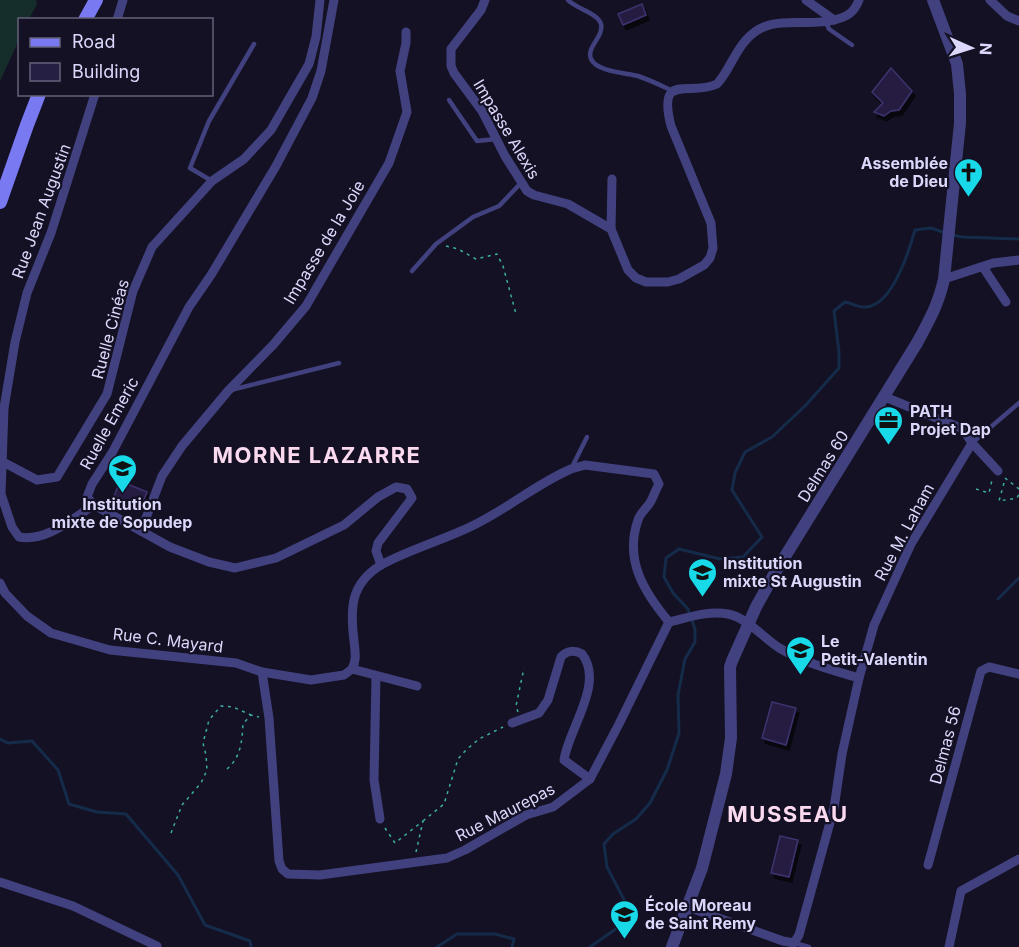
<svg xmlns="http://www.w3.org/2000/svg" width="1019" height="947" font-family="Inter,sans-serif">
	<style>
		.green { fill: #152e2c }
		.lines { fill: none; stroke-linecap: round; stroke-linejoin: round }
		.stream { stroke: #152b4a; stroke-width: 3 }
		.building { fill: #251f43; stroke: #3d336d; stroke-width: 1.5; filter: url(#shadow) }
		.path { stroke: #3baca2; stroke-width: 1.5; stroke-dasharray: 3 4.5; stroke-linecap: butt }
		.service { stroke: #42417f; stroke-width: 4.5 }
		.minor { stroke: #42417f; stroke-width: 9 }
		.tertiary { stroke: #42417f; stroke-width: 12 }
		.secondary { stroke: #7979f2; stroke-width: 14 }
		.labels { text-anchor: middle; stroke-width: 4.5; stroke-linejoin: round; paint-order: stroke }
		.street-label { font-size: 16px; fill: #dbd8fb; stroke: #141124 }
		.poi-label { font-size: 16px; font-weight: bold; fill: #dbd8fb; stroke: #141124; text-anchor: start }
		.district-label { font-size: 22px; font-weight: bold; letter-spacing: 1.5px; fill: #fbdaf0; stroke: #141124 }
	</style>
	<defs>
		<filter id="shadow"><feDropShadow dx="3" dy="5" stdDeviation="0" flood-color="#0009"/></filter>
	</defs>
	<rect width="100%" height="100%" fill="#141124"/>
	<!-- green -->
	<path class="green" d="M0,0H36L37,4L29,19L20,20L19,40L0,81Z"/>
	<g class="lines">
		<!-- stream -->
		<g class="stream">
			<path d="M952,235L962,237L1019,239"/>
			<path d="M998,599L1019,578"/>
			<path d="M0,739L8,743L32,741L58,770L69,804L97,812L126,814L178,875L205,925L250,941L251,947"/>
			<path d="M437,947L457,934H495L514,939L512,947"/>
			<path d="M590,947L620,926L630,911L607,867L604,844L613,834L636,819L650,803L667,770L679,733L678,695L685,659L695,642V629L688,609L673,593L664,577L666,558L679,549L720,559L743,557L762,537L732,490L735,473L745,452L772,437L805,406L839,368V352L834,311L845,302C851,303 858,307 864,307C892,308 909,251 915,230L931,228L946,233"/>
		</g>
	</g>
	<!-- building -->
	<g class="building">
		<path d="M642,4L646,15L623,25L618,14Z"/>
		<path d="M891,68L912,91L899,110L891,111L884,116L874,112L883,103L872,92Z"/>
		<path d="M120,481L147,492L141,507L114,496Z"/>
		<path d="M772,702L796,708L786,745L762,738Z"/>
		<path d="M780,836L798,840L789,877L771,873Z"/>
	</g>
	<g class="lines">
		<!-- path -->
		<g class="path">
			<path d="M446,246L458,249L476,259L497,254L503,266L516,314"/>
			<path d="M1005,478L1019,489"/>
			<path d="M1004,483L999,501L1017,498L1019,494"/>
			<path d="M976,489L989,493L992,480"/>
			<path d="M518,712L516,706L524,668"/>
			<path d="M227,769C241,757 242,741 243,724L251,715L259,717"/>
			<path d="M423,821L444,804L458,759L466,750L479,739L503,727"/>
			<path d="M385,828L395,843L423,821L416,852"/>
			<path d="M171,833L182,805L201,783L207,770L206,755L203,743L209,720L221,706L233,707L251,715"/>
		</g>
		<!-- service -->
		<g class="service">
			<path d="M568,0C575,8 598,13 601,24C604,37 586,47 591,59C597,72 627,73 638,76C650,80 662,86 673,91"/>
			<path d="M826,22L829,29L852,45"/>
			<path d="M449,100L477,141L496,139"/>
			<path d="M212,181L190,168L209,121L254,44"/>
			<path d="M412,271L436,244L473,217L499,206L521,183"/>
			<path d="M231,390L339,363"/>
			<path d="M972,443L1019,403"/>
			<path d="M572,467L587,437"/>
			<path d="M794,943L809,947"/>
		</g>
		<!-- minor -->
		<g class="minor">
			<path d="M334,0L321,71L312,98L276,166L211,275L189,307L112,453L92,484L87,497L94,505L170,547L209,562L235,568L276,558L344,525L378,497L396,487L407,489L412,498L378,543L376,551L381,565C410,549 444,540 474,525C507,509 538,483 571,469L585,465L654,474L659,484C656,489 654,495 651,501C648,507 640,513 638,520C624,560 644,592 669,622"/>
			<path d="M485,0L481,10L451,49V66L454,73L482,111L505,156L527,191L534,195L568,204L611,229L628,270L636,278L646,282H668L679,279L704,265L710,258L713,248L711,223L671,126C657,71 689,97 717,84C729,71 734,53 746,40C770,12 803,28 834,20"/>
			<path d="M806,0L834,20C847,17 854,13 859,0"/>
			<path d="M990,0L1007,16L1019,21"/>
			<path d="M117,20L123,0"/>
			<path d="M611,229L612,179"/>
			<path d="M983,267L1006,302"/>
			<path d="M944,279L993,263L1019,260"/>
			<path d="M972,443L998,471"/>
			<path d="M3,462L37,480L57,477L107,394L133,291L152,247L212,181L244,159L271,130L309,64L316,37L320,0"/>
			<path d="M94,505C72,519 46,542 19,537L12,527L1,494L4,408L15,342L27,293L51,233L95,94"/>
			<path d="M141,531L162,476L182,446L228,391L273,345L306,306L389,163L407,112L400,71L406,43V32"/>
			<path d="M0,583L5,593L27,616L51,633L110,650L236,663L262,672L311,680L344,675L352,669C357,660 355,651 354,641C350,609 350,584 381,565"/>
			<path d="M669,622C687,618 709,610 728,614C748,618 764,639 781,649C805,663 832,670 859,678"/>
			<path d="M352,669L417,686"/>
			<path d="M262,672L269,718L279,861L282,869L288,874L320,875L447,858L465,850L526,815L553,807L590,779L619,724L669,622"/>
			<path d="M376,676L374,780L380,819"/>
			<path d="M512,723L539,713L548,700L561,657C567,650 575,650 582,654C605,683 568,730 564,760L590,779"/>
			<path d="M928,865L981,671L989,667L1019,674"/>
			<path d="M0,882L73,906L157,946"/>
			<path d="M688,907L783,941L794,943L799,935L834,808L842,754L859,678L874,625L911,544L972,443L963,429L885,397"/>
			<path d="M949,947L961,891L1019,859"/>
		</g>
		<!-- tertiary -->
		<path class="tertiary" d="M672,947L702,868L726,774L731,738L730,667L732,661L756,607L776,571L917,343C929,321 939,303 944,279L960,123V94L957,64L933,0"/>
		<!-- secondary -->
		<g class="secondary">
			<path d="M85,20L96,0"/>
			<path d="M0,202L27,125L39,94"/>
		</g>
	</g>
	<!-- icons -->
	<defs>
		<symbol id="church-pin" viewBox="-11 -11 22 30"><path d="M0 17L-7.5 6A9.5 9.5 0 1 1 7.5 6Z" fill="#17d9e8" stroke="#141124"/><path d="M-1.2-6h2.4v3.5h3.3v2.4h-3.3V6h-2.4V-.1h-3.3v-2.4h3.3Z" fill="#111"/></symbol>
		<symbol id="office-pin" viewBox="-11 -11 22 30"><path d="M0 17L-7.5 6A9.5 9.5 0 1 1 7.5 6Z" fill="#17d9e8" stroke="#141124"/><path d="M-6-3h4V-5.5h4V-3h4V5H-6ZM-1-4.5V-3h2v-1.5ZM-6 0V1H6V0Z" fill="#111"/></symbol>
		<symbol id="school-pin" viewBox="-11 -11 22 30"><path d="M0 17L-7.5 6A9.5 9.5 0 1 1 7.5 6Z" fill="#17d9e8" stroke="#141124"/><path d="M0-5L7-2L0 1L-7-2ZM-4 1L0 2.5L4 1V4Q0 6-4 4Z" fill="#111"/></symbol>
	</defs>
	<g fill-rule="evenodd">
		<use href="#church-pin" x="952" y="156" width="33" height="45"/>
		<use href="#office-pin" x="872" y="404" width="33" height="45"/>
		<use href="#school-pin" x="106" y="452" width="33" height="45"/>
		<use href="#school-pin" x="686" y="556" width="33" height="45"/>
		<use href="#school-pin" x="784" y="634" width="33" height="45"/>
		<use href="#school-pin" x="608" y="898" width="33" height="45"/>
	</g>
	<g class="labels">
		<!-- street labels -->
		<g class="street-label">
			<text transform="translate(507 129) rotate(59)" y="6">Impasse Alexis</text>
			<text transform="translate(41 211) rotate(-70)" y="6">Rue Jean Augustin</text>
			<text transform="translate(324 242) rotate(-59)" y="6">Impasse de la Joie</text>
			<text transform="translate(110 329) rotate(-75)" y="6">Ruelle Cinéas</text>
			<text transform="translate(109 423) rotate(-61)" y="6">Ruelle Emeric</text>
			<text transform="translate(823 466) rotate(-58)" y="6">Delmas 60</text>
			<text transform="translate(904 532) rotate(-62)" y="6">Rue M. Laham</text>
			<text transform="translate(168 640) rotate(7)" y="6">Rue C. Mayard</text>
			<text transform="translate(945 745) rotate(-75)" y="6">Delmas 56</text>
			<text transform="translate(505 812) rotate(-27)" y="6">Rue Maurepas</text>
		</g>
		<!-- poi labels -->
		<g class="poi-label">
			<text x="948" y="169" text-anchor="end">Assemblée<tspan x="948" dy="18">de Dieu</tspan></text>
			<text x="910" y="417">PATH<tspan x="910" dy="18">Projet Dap</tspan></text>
			<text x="122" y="510" text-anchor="middle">Institution<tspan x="122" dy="18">mixte de Sopudep</tspan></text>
			<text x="723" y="569">Institution<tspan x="723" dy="18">mixte St Augustin</tspan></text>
			<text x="821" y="647">Le<tspan x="821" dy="18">Petit-Valentin</tspan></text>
			<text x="645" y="911">École Moreau<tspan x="645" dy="18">de Saint Remy</tspan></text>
		</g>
		<!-- district labels -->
		<g class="district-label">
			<text x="317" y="463">MORNE LAZARRE</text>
			<text x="788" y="822">MUSSEAU</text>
		</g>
	</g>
	<!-- legend -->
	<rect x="18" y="18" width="195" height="78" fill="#141124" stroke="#64617a" stroke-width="1.5"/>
	<rect x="30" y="38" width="30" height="9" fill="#7979f2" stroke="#64617a" stroke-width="1.5"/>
	<text x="72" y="48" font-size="18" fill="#dbd8fb">Road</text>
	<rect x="30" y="63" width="30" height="18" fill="#251f43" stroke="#64617a" stroke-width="1.5"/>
	<text x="72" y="78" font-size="18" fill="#dbd8fb">Building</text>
	<!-- north arrow -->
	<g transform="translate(971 48) rotate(93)" stroke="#141124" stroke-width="4.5" paint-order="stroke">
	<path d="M0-4.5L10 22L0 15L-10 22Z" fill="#dbd8fb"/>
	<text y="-9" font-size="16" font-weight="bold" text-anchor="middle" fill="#dbd8fb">N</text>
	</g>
</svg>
